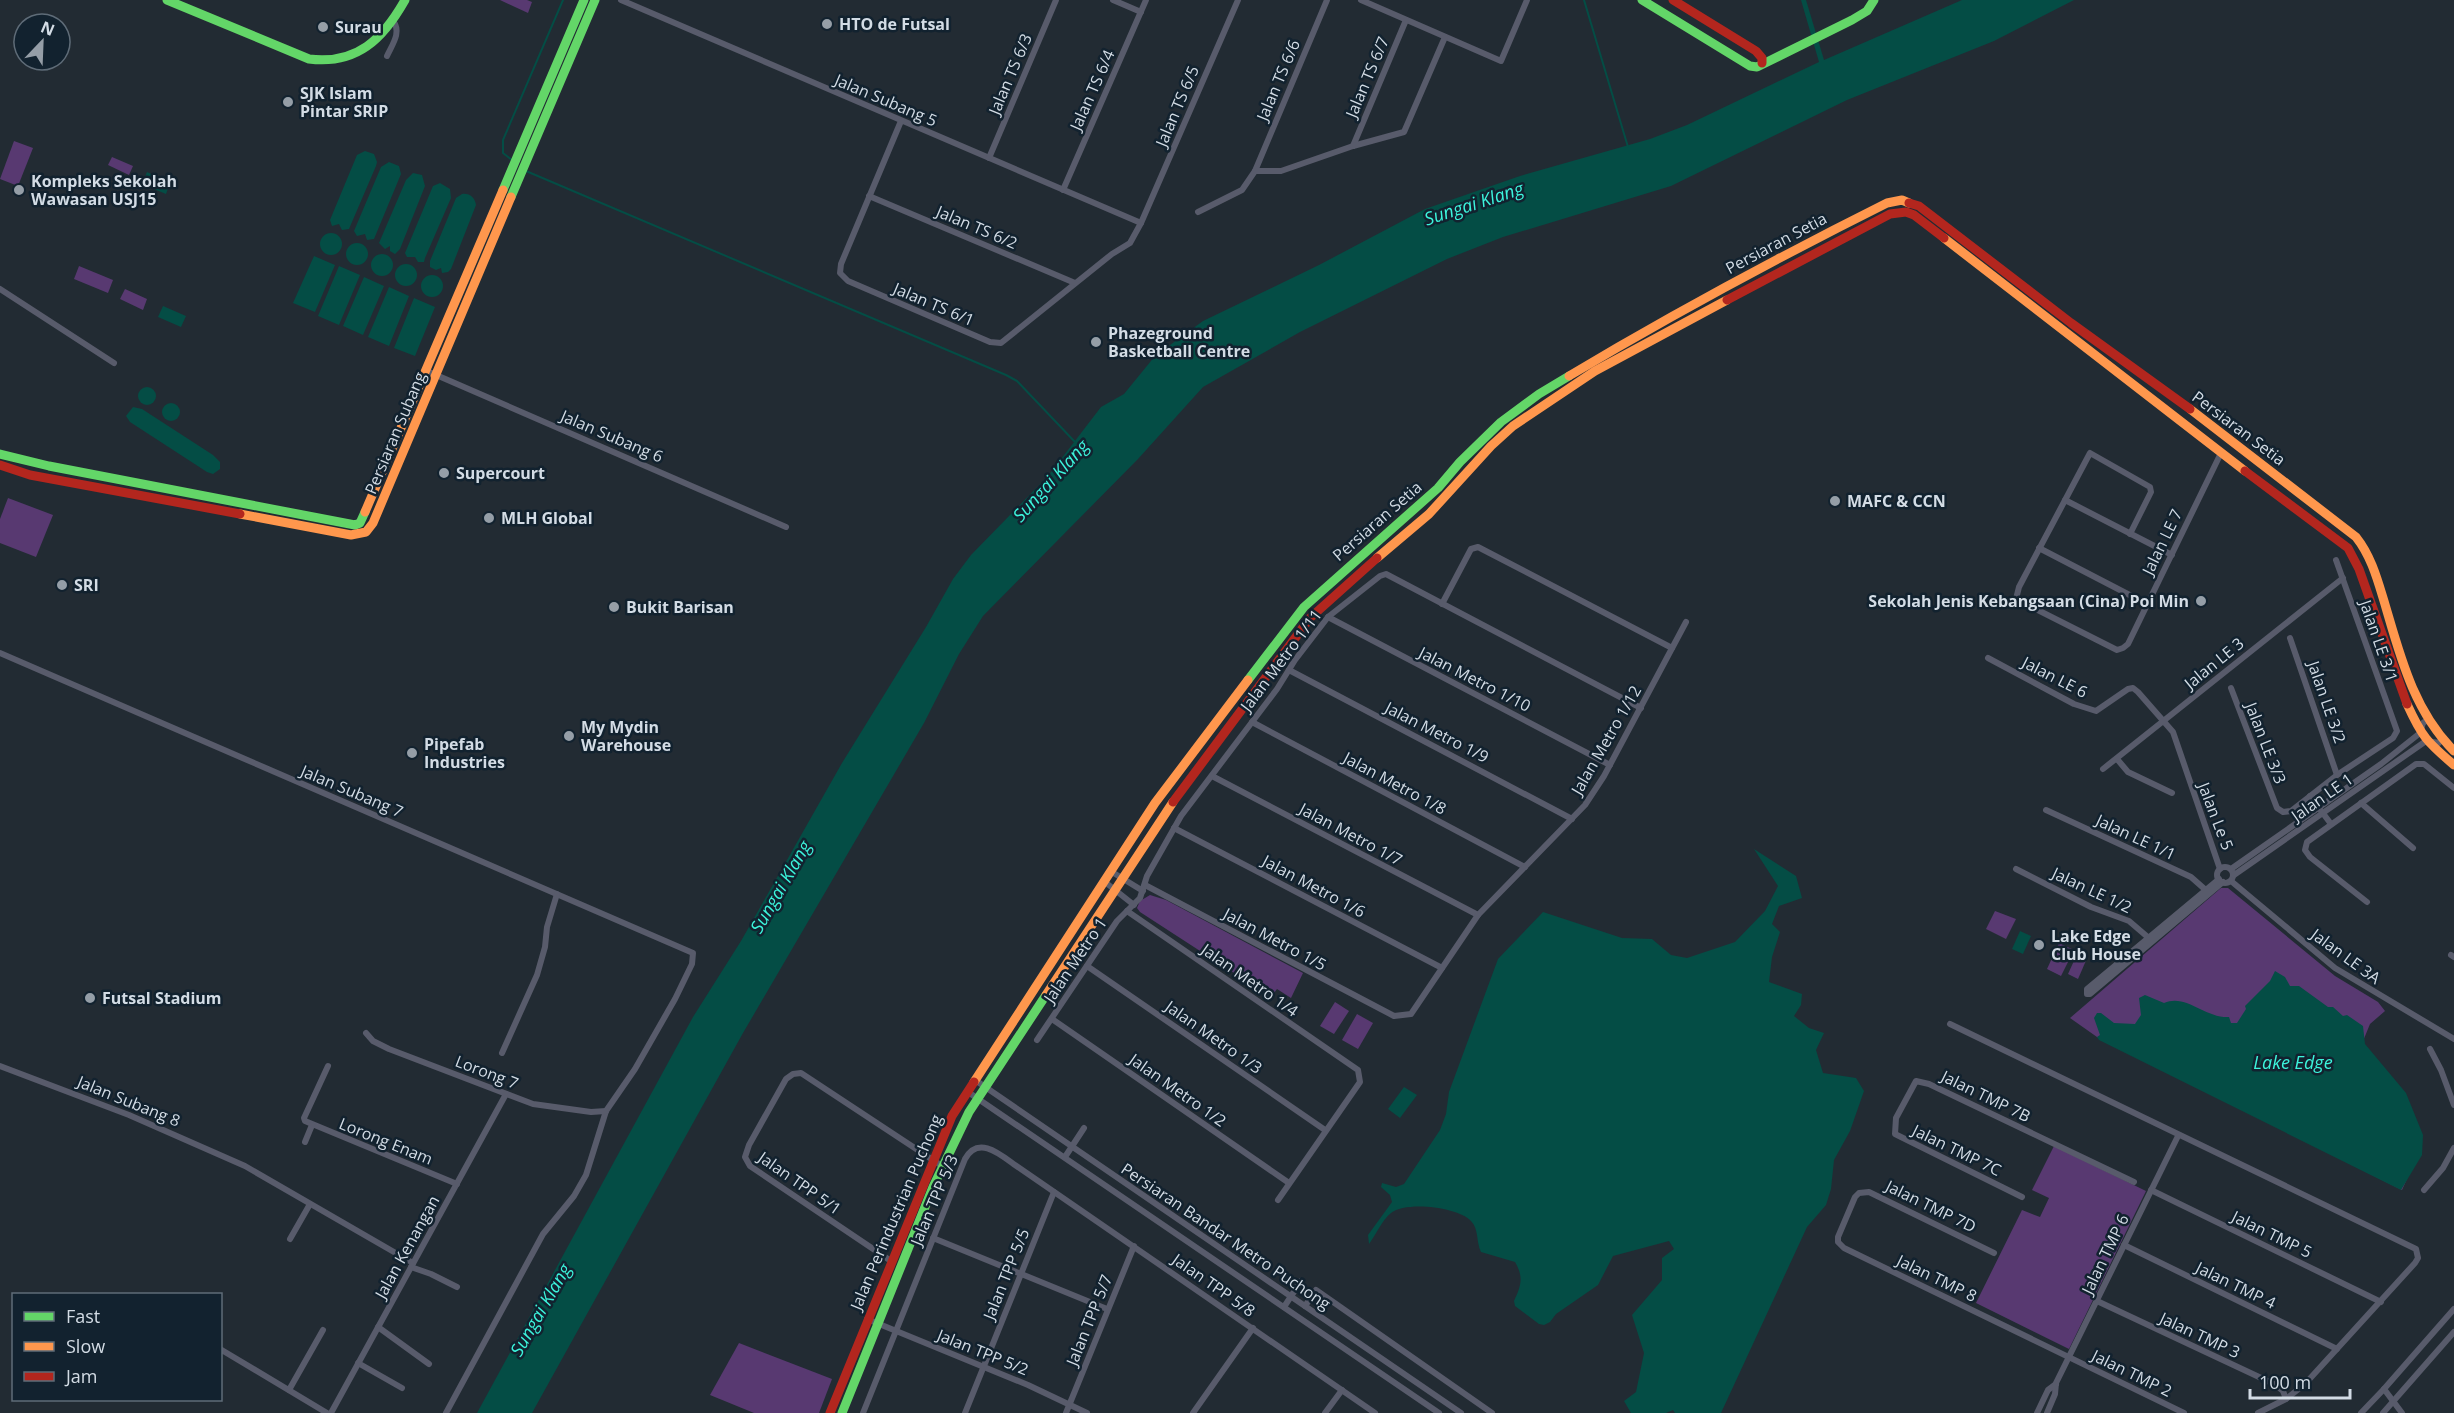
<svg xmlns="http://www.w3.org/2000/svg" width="2454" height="1413" font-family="'Open Sans',sans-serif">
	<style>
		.green { fill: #583971 }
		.water { fill: #044d45 }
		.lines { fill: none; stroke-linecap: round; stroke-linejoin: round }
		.stream { stroke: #044d45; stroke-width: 2 }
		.street { stroke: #585b6b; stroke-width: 6 }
		.fast { stroke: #63d668; stroke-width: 9 }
		.slow { stroke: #ff974d; stroke-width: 9 }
		.jam { stroke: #b3261e; stroke-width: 9 }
		.poi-dot { fill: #959ea7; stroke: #12222f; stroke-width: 2 }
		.labels { text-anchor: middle; stroke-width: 5; stroke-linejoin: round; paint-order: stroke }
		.poi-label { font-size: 16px; font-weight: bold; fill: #d3dce5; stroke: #12222f; text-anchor: start }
		.street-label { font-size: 16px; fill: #d3dce5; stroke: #12222f }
		.water-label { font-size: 18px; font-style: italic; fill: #3cf4dc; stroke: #12222f }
	</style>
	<rect width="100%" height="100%" fill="#222b33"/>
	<!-- green -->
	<g class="green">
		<path d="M500,0H527L532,2L528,13Z"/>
		<path d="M14,141L33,148L18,186L0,179Z"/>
		<path d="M112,157L133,166L129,175L108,165Z"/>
		<path d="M79,266L113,280L108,293L74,279Z"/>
		<path d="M125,289L147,299L143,310L120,299Z"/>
		<path d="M8,498L53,515L36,557L0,543V519Z"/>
		<path d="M2221,888H2228L2335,976L2378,1002L2385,1011L2370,1024L2361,1046L2418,1154L2402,1190L2097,1037L2070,1018Z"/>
		<path d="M1150,895L1166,900L1303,973L1291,998L1277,989L1271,997L1140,912L1137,908L1140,901Z"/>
		<path d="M1995,911L2016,919L2006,939L1986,929Z"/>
		<path d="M2059,943L2074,950L2061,976L2047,969Z"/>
		<path d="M2078,952L2088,956L2078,979L2068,974Z"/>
		<path d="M1335,1002L1349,1011L1334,1034L1320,1026Z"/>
		<path d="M1357,1014L1373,1023L1358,1049L1342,1040Z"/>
		<path d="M2054,1146L2146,1191L2069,1349L1976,1303L2022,1210L2040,1217L2049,1198L2032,1190Z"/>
		<path d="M739,1343L832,1379L819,1413H754L710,1395Z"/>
	</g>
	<!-- water -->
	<g class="water">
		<path d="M1801,0H1806L1824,60L1962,0H2074L1994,41L1847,100L1671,186L1503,237L1447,259L1300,332L1203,387L1138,459L983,616L959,654L924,723L743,1033L532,1413H477L693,1017L741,941L842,763L926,627L953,579L971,555L1048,476L1101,407L1124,394L1155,356L1203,321L1319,265L1425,209L1520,176L1650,139L1687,125L1819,62Z"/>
		<path d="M365,151L374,154L377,162L376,166L349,229L342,230L339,224L332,226L330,220L357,155Z"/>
		<path d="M389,162L399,166L401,174L374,239L367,240L365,234L357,236L354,231L381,167Z"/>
		<path d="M147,172L170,183L166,194L142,184Z"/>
		<path d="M413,173L422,175L425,186L400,249L395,254L390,251V246L385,249L379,243L406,180Z"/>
		<path d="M440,183L450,189L451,198L425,258L424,262H418L415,257H407L405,253L433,186Z"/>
		<path d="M462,194C470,193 475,198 476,205L451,269L448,272L442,273L441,268L436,270L430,267V261L456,198Z"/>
		<circle cx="331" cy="244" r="11"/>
		<circle cx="357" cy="254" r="11"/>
		<circle cx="382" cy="265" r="11"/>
		<path d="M314,256L335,265L315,312L293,303Z"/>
		<circle cx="406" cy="275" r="11"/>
		<path d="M339,266L360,275L339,325L318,316Z"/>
		<circle cx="432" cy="286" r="11"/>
		<path d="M364,277L384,286L363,335L343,326Z"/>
		<path d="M389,287L409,296L389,346L368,337Z"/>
		<path d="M414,298L435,307L415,356L394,348Z"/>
		<path d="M163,306L186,316L181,327L158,317Z"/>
		<circle cx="147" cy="396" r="9"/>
		<circle cx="171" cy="412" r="9"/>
		<path d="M133,407L142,409L213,455L220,462V469L213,474L207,472L130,422L126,416Z"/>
		<path d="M1754,849L1796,876L1802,898L1779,906L1772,924L1780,932L1772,957L1769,982L1802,994L1801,1005L1794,1016L1809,1028L1824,1033L1816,1050L1823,1073L1856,1078L1864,1091L1850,1131L1834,1160L1831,1189L1826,1205L1807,1227L1721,1413H1675L1673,1410L1666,1413H1631L1624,1401L1636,1392L1644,1353L1632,1315L1662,1280V1258L1674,1249L1669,1241L1613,1256L1598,1285L1556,1314L1550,1322L1544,1325L1539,1324L1515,1306L1514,1301C1521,1286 1524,1277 1515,1262L1481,1252C1476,1242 1479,1229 1471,1221C1458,1207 1406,1201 1391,1213C1382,1220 1376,1235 1369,1244L1368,1235L1392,1202L1390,1195L1381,1187L1382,1183L1396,1187L1404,1184L1440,1130L1446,1114L1449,1092L1498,959L1543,912L1622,938L1652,939L1671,955L1687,958L1735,942L1765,911L1778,886Z"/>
		<path d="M2020,931L2031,936L2023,954L2012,949Z"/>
		<path d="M2275,971L2285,977L2290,986H2299L2328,1007H2333L2343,1016L2347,1015L2363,1026L2365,1044L2406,1093L2423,1135L2422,1155L2401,1190L2099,1040L2097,1037L2100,1035L2094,1018L2097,1013H2101L2114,1023L2135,1024L2141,1015L2139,998L2145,995L2164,1003C2186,993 2204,1018 2229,1017L2231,1023H2237L2246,1009L2245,1006L2270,981Z"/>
		<path d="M1404,1087L1417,1095L1400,1118L1388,1109Z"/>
	</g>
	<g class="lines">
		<!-- stream -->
		<g class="stream">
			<path d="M1584,0L1628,147"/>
			<path d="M512,160L503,153V140L563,0"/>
			<path d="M526,171L1006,375L1017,381L1075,442"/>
		</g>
		<!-- street -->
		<g class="street">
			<path d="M621,0L1141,223"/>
			<path d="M1113,0L1141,12"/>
			<path d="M1361,0L1501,61L1527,0"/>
			<path d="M387,56C392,45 402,32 393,21"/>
			<path d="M901,121L841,264L840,273L848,281L990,342L1001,343L1112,254L1130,243L1141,223L1238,0"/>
			<path d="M1353,146L1406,20"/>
			<path d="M989,158L1056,0"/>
			<path d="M1255,171L1327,0"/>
			<path d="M1063,190L1146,0"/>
			<path d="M869,196L1075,283"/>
			<path d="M1198,212L1242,190L1255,171H1281L1353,146L1404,132L1445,37"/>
			<path d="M0,289L114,363"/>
			<path d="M427,371L786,527"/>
			<path d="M2065,500L2172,555"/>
			<path d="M2130,534L2151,492L2150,487L2090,453L2019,587L2016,599L2117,650L2123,648L2128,644L2221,453"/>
			<path d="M2039,548L2147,604"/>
			<path d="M1442,604L1471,549L1478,547L1672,648"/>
			<path d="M1328,617L1610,765"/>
			<path d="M2290,638L2337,775"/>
			<path d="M0,653L693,953L692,964L675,999L635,1069L606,1111L586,1175L574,1196L543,1234L446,1413"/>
			<path d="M1988,658L2074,704L2096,711L2128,689L2133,688L2138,692L2173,732L2220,869"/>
			<path d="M1289,670L1572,819"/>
			<path d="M2231,688L2277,808L2283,812L2291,811L2337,775L2393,738L2397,731L2336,560"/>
			<path d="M1252,722L1525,867"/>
			<path d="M2117,759L2128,772L2172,793"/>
			<path d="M2103,769L2343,578"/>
			<path d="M1212,776L1478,915"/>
			<path d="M2310,796L2331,824"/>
			<path d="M2361,803L2413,848"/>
			<path d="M2046,810L2191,877L2208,892"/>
			<path d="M1174,828L1442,968"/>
			<circle cx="2225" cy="875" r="8"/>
			<path d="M2016,869L2091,907L2129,921L2150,939"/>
			<path d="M2231,869L2381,764L2420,733L2423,723L2427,720"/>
			<path d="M1112,872L1143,891"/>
			<path d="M2234,875L2426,741L2439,743L2441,739"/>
			<path d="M2219,879L2087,989V994H2090L2223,882"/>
			<path d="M2231,881L2335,968L2454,1039"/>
			<path d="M1105,882L1134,905"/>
			<path d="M1145,885L1394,1016L1411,1014L1478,915L1585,805L1604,776L1686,622"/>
			<path d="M2367,902L2310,857L2305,850L2307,842L2416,764H2424L2454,788"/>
			<path d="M1127,911L1358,1070L1360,1082L1278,1200"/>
			<path d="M2451,955L2454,957"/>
			<path d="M1087,966L1325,1130"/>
			<path d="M1052,1019L1289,1183"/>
			<path d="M1950,1024L2416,1249L2418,1258L2415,1263L2305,1384L2286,1399L2258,1413"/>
			<path d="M366,1033L373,1041L389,1049L533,1104L591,1112L606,1111"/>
			<path d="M1037,1040L1117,921L1140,898L1147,876L1181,816L1277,689L1295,660L1328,617L1380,576L1386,574L1641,708"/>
			<path d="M2430,1049L2441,1070L2454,1105"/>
			<path d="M502,1053L537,975L545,947L547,927L557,894"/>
			<path d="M0,1066L129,1115L245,1166L413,1263"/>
			<path d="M328,1066L304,1118L305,1121L457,1184"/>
			<path d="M975,1080L1461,1413"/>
			<path d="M968,1092L1439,1413"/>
			<path d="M305,1142L312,1125"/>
			<path d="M1065,1157L1084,1128"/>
			<path d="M2151,1190L2381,1302"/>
			<path d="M2424,1190L2443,1168L2454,1148"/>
			<path d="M2022,1197L1895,1134L1896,1118L1916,1081L1929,1084L2134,1182"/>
			<path d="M933,1238L1107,1309"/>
			<path d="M290,1239L310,1204"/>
			<path d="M2124,1245L2337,1349"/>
			<path d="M1994,1253L1869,1192L1859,1193L1855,1197L1838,1237V1242L1844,1248L2184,1413"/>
			<path d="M891,1261L750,1166L745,1157L749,1145L786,1079L793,1074L801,1073L942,1166"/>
			<path d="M411,1267L431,1274L457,1287"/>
			<path d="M2097,1301L2274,1384L2283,1391L2286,1399"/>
			<path d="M1305,1306L1316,1290L1492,1413"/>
			<path d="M1284,1307L1301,1281"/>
			<path d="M867,1319L1028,1385L1087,1413"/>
			<path d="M378,1327L429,1364"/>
			<path d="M220,1349L327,1413"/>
			<path d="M358,1363L402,1388"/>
			<path d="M2384,1389L2402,1413"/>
			<path d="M289,1390L323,1330"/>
			<path d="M331,1413L506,1094"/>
			<path d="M863,1413L965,1159C978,1135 1000,1154 1015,1165L1375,1413"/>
			<path d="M965,1413L1054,1192"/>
			<path d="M1066,1413L1134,1246"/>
			<path d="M1193,1413L1253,1328"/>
			<path d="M1325,1413L1342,1390"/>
			<path d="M2037,1413L2048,1390L2056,1384"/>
			<path d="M2047,1413L2055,1394L2056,1383L2178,1136"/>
			<path d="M2361,1413L2384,1389L2454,1309"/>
			<path d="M2383,1413L2454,1332"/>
		</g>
		<!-- fast -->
		<g class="fast">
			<path d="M167,0L309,59C357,65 383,39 405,0"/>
			<path d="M1642,0L1750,66L1757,67L1852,20L1867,11L1874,0"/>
			<path d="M503,190L584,0"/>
			<path d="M511,197L595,0"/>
			<path d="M0,454L49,466L355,525L360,523L365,512"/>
			<path d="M1248,680L1304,607L1438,488L1460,462L1501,422L1539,394L1569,376"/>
			<path d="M842,1413L933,1187L969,1112L1046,995"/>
		</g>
		<!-- slow -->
		<g class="slow">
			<path d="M1944,238L2245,471"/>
			<path d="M1569,376C1673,314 1779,257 1887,203L1902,200L1909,203"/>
			<path d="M2190,409L2356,537C2371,556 2377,578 2384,601C2400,655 2413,710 2454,751"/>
			<path d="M365,512L503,190"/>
			<path d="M240,514L351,535L366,532L373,523L511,197"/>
			<path d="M1377,558L1429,514L1491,446L1513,426L1595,371L1727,300"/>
			<path d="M2407,704C2422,737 2427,742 2454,765"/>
			<path d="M1046,995L1173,802"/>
			<path d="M974,1082L1155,803L1248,680"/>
		</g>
		<!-- jam -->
		<g class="jam">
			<path d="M1673,0L1756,51L1762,58V63"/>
			<path d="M1909,203L1919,206L2071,323L2190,409"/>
			<path d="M1727,300L1890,214L1906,212L1914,215L1944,238"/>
			<path d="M0,465L30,475L240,514"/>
			<path d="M2245,471L2348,548L2359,569L2407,704"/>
			<path d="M1173,802L1310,618L1377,558"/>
			<path d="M830,1413L952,1116L974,1082"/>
		</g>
	</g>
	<!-- markers -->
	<g class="poi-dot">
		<circle cx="827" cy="24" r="6"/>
		<circle cx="323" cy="27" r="6"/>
		<circle cx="288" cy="102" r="6"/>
		<circle cx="19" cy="190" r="6"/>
		<circle cx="1096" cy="342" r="6"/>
		<circle cx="444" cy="473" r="6"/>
		<circle cx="1835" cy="501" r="6"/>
		<circle cx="489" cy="518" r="6"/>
		<circle cx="62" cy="585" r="6"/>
		<circle cx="2201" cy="601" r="6"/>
		<circle cx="614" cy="607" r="6"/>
		<circle cx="569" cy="736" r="6"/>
		<circle cx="412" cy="753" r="6"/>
		<circle cx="2039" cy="945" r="6"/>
		<circle cx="90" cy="998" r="6"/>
	</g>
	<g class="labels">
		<!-- poi labels -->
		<g class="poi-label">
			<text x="839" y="30">HTO de Futsal</text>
			<text x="335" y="33">Surau</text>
			<text x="300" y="99">SJK Islam<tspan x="300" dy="18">Pintar SRIP</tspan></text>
			<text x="31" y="187">Kompleks Sekolah<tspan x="31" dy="18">Wawasan USJ15</tspan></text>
			<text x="1108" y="339">Phazeground<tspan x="1108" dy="18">Basketball Centre</tspan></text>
			<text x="456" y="479">Supercourt</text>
			<text x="1847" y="507">MAFC &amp; CCN</text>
			<text x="501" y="524">MLH Global</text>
			<text x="74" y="591">SRI</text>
			<text x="2189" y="607" text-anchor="end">Sekolah Jenis Kebangsaan (Cina) Poi Min</text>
			<text x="626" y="613">Bukit Barisan</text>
			<text x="581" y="733">My Mydin<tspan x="581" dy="18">Warehouse</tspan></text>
			<text x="424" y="750">Pipefab<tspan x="424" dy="18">Industries</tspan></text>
			<text x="2051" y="942">Lake Edge<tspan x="2051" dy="18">Club House</tspan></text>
			<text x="102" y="1004">Futsal Stadium</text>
		</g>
		<!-- street labels -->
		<g class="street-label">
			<text transform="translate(1010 74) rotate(-67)" y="6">Jalan TS 6/3</text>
			<text transform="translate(1367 77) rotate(-67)" y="6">Jalan TS 6/7</text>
			<text transform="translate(1278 80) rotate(-67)" y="6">Jalan TS 6/6</text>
			<text transform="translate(1092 90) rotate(-66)" y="6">Jalan TS 6/4</text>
			<text transform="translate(886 100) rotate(23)" y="6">Jalan Subang 5</text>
			<text transform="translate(1177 106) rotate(-67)" y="6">Jalan TS 6/5</text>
			<text transform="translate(977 227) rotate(23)" y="6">Jalan TS 6/2</text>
			<text transform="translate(1776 243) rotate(-28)" y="6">Persiaran Setia</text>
			<text transform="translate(934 304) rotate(23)" y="6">Jalan TS 6/1</text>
			<text transform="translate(2239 428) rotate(37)" y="6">Persiaran Setia</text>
			<text transform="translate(395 433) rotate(-67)" y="6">Persiaran Subang</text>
			<text transform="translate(612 436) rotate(23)" y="6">Jalan Subang 6</text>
			<text transform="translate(1377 521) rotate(-41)" y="6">Persiaran Setia</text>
			<text transform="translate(2162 542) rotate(-64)" y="6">Jalan LE 7</text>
			<text transform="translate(2379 641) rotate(71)" y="6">Jalan LE 3/1</text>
			<text transform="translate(1281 660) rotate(-53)" y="6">Jalan Metro 1/11</text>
			<text transform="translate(2214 663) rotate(-39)" y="6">Jalan LE 3</text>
			<text transform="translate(2055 677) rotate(27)" y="6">Jalan LE 6</text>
			<text transform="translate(1475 679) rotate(27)" y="6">Jalan Metro 1/10</text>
			<text transform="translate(2327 702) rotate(71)" y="6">Jalan LE 3/2</text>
			<text transform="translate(1437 732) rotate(27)" y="6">Jalan Metro 1/9</text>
			<text transform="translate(1606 740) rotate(-60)" y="6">Jalan Metro 1/12</text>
			<text transform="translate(2266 743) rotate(69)" y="6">Jalan LE 3/3</text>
			<text transform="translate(1395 783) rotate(28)" y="6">Jalan Metro 1/8</text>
			<text transform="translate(352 791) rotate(23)" y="6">Jalan Subang 7</text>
			<text transform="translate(2322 797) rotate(-35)" y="6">Jalan LE 1</text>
			<text transform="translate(2216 816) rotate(69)" y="6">Jalan Le 5</text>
			<text transform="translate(1351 834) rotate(28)" y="6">Jalan Metro 1/7</text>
			<text transform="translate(2136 837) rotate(25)" y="6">Jalan LE 1/1</text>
			<text transform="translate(1314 886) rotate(28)" y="6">Jalan Metro 1/6</text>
			<text transform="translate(2092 890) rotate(25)" y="6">Jalan LE 1/2</text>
			<text transform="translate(1275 939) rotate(28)" y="6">Jalan Metro 1/5</text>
			<text transform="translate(2346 956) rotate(36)" y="6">Jalan LE 3A</text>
			<text transform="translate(1075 960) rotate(-56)" y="6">Jalan Metro 1</text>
			<text transform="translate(1250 980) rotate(35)" y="6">Jalan Metro 1/4</text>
			<text transform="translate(1214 1037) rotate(35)" y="6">Jalan Metro 1/3</text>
			<text transform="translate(487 1072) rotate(21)" y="6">Lorong 7</text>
			<text transform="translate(1178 1090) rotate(35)" y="6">Jalan Metro 1/2</text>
			<text transform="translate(1986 1096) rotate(26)" y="6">Jalan TMP 7B</text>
			<text transform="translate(129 1101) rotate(22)" y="6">Jalan Subang 8</text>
			<text transform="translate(386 1141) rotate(22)" y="6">Lorong Enam</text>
			<text transform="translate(1957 1150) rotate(26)" y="6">Jalan TMP 7C</text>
			<text transform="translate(800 1183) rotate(35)" y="6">Jalan TPP 5/1</text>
			<text transform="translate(934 1200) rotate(-67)" y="6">Jalan TPP 5/3</text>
			<text transform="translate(1931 1206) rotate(26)" y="6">Jalan TMP 7D</text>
			<text transform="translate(896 1212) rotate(-67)" y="6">Jalan Perindustrian Puchong</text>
			<text transform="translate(2272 1234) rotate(26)" y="6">Jalan TMP 5</text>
			<text transform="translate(1226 1236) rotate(34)" y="6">Persiaran Bandar Metro Puchong</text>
			<text transform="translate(407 1247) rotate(-61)" y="6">Jalan Kenangan</text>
			<text transform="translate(2105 1254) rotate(-64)" y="6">Jalan TMP 6</text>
			<text transform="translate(1006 1274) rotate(-68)" y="6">Jalan TPP 5/5</text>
			<text transform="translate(1937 1278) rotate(26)" y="6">Jalan TMP 8</text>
			<text transform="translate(1214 1285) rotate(35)" y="6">Jalan TPP 5/8</text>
			<text transform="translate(2236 1285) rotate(26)" y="6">Jalan TMP 4</text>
			<text transform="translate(1089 1320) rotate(-68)" y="6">Jalan TPP 5/7</text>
			<text transform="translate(2200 1335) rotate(25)" y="6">Jalan TMP 3</text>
			<text transform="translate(983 1352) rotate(22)" y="6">Jalan TPP 5/2</text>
			<text transform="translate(2132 1373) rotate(26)" y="6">Jalan TMP 2</text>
		</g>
		<!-- water labels -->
		<g class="water-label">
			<text transform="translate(1474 204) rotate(-18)" y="6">Sungai Klang</text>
			<text transform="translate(1051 481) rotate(-48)" y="6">Sungai Klang</text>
			<text transform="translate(781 887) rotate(-60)" y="6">Sungai Klang</text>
			<text x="2293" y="1069">Lake Edge</text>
			<text transform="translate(541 1310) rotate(-60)" y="6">Sungai Klang</text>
		</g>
	</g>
	<!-- legend -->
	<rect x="12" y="1293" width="210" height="108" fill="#12222f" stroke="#5f6c78" stroke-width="1.5"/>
	<rect x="24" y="1312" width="30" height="9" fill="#63d668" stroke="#5f6c78" stroke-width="1.5"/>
	<text x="66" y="1323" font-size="18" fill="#d3dce5">Fast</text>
	<rect x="24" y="1342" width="30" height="9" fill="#ff974d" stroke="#5f6c78" stroke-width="1.5"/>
	<text x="66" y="1353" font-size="18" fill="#d3dce5">Slow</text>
	<rect x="24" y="1372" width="30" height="9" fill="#b3261e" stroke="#5f6c78" stroke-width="1.5"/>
	<text x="66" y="1383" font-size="18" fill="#d3dce5">Jam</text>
	<!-- north arrow -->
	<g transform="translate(42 42) rotate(23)"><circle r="28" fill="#12222f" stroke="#5f6c78" stroke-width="1.5"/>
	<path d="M0-4.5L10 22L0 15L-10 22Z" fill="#959ea7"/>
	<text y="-9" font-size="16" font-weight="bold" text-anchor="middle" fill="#d3dce5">N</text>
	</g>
	<!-- scale -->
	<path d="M2250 1389v9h100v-9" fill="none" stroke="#d3dce5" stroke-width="3"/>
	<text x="2259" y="1389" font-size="18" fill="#d3dce5" stroke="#12222f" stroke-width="4.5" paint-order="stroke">100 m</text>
</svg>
